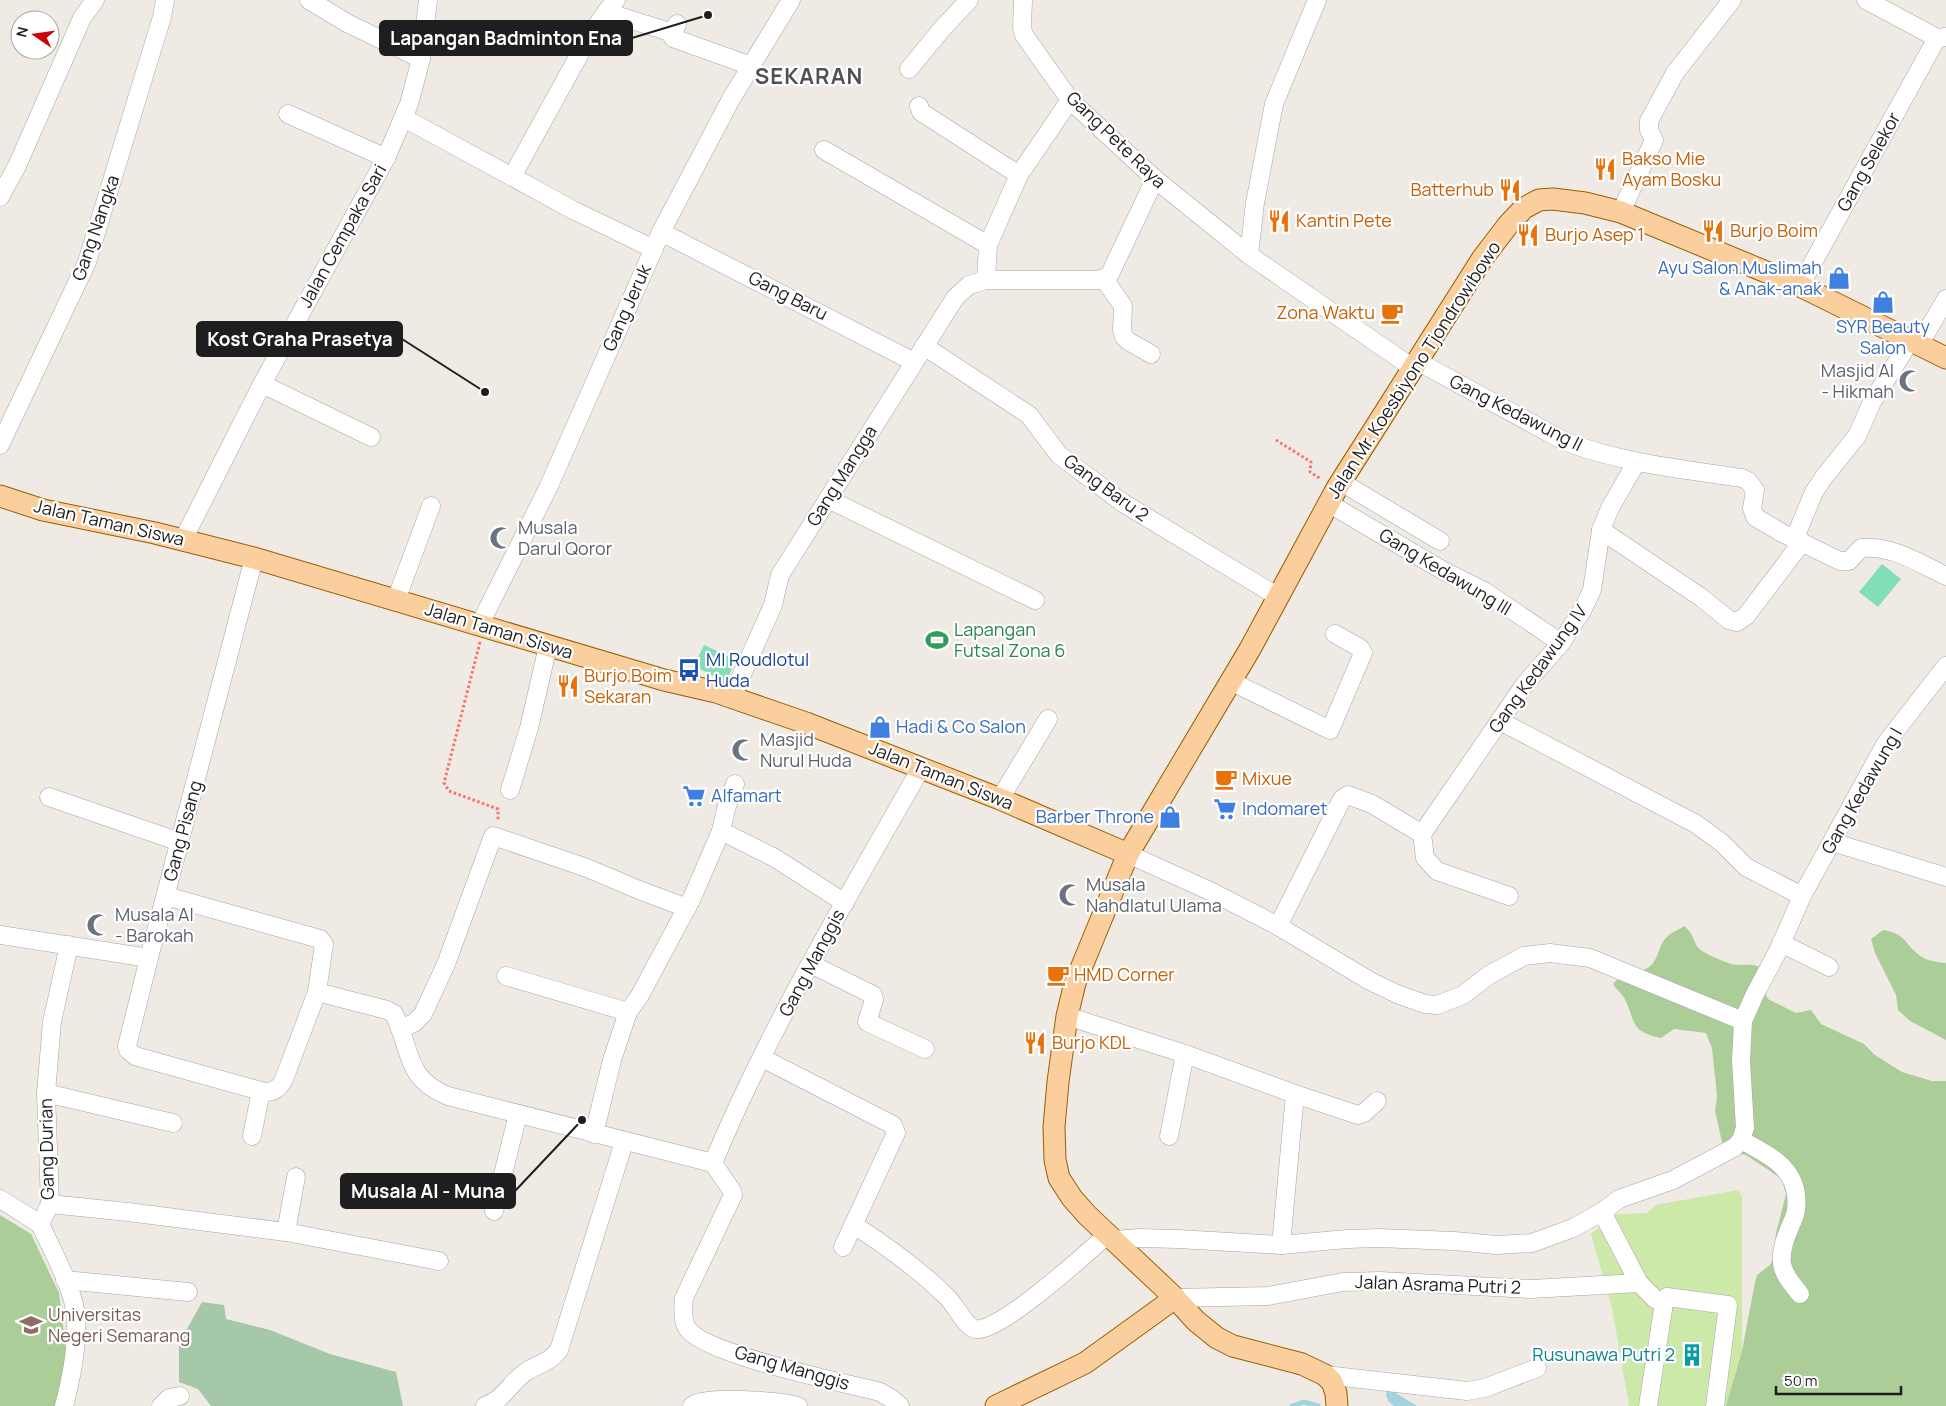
<svg xmlns="http://www.w3.org/2000/svg" width="1946" height="1406" font-family="Manrope,sans-serif">
	<style>
		.grass { fill: #cce9aa }
		.forest { fill: #abce99 }
		.cemetery { fill: #a5c8a9 }
		.pitch { fill: #82deb6 }
		.water { fill: #a5d3dd }
		.lines { fill: none; stroke-linecap: round; stroke-linejoin: round }
		.stream { stroke: #a5d3dd; stroke-width: 5 }
		.minor-casing { stroke: #a5a5a5; stroke-width: 19 }
		.major-casing { stroke: #985e00; stroke-width: 23 }
		.path { stroke: #f9736b; stroke-width: 3; stroke-dasharray: 2.5 2.5; stroke-linecap: butt }
		.minor { stroke: #fff; stroke-width: 18 }
		.major { stroke: #fbce9d; stroke-width: 21 }
		.labels { text-anchor: middle; stroke-width: 4.5; stroke-linejoin: round; paint-order: stroke }
		.street-label { font-size: 18px; fill: #1e1e1e; stroke: #fff }
		.food-label { font-size: 18px; fill: #c56008; stroke: #fff; text-anchor: start }
		.shop-label { font-size: 18px; fill: #366cbe; stroke: #fff; text-anchor: start }
		.worship-label { font-size: 18px; fill: #5b616d; stroke: #fff; text-anchor: start }
		.leisure-label { font-size: 18px; fill: #27864d; stroke: #fff; text-anchor: start }
		.transit-label { font-size: 18px; fill: #164399; stroke: #fff; text-anchor: start }
		.education-label { font-size: 18px; fill: #785e54; stroke: #fff; text-anchor: start }
		.culture-label { font-size: 18px; fill: #0d838f; stroke: #fff; text-anchor: end }
		.district-label { font-size: 22px; font-weight: bold; letter-spacing: 1px; fill: #515151; stroke: #fff }
		.leader { fill: none; stroke: #1e1e1e; stroke-width: 2 }
		.callout-dot { fill: #1e1e1e; stroke: #fff; stroke-width: 2 }
		.callout { fill: #1e1e1e; stroke: #1e1e1e; stroke-width: 2 }
		.callout-label { font-size: 19px; text-anchor: middle; font-weight: bold; fill: #fff }
	</style>
	<rect width="100%" height="100%" fill="#efebe4"/>
	<!-- grass -->
	<path class="grass" d="M1738,1190L1742,1195V1351L1726,1406H1629L1612,1308L1591,1234L1617,1214L1647,1213L1656,1205Z"/>
	<!-- forest -->
	<g class="forest">
		<path d="M1684,926C1695,934 1693,945 1702,951C1710,956 1723,961 1731,964C1743,967 1751,961 1761,968V984L1768,999L1796,1013L1811,1010L1821,1024L1864,1044L1875,1055L1902,1072L1932,1081H1946V1406H1726L1742,1351L1755,1282L1757,1275L1770,1265L1773,1259L1776,1233L1786,1194L1782,1179L1746,1155L1731,1152L1722,1142L1715,1111L1717,1096L1712,1048L1706,1033L1674,1029L1661,1038C1627,1031 1637,1020 1623,996C1620,992 1616,989 1613,984C1622,973 1637,975 1649,967C1659,960 1658,945 1667,937C1671,932 1679,930 1684,926Z"/>
		<path d="M1883,930C1906,934 1903,942 1919,955C1927,961 1936,962 1946,963V1040L1910,1021L1898,1010L1896,995L1875,953L1871,939Z"/>
		<path d="M0,1215L31,1234L59,1293L67,1358L58,1406H0Z"/>
	</g>
	<!-- cemetery -->
	<path class="cemetery" d="M202,1302L224,1305L226,1319L270,1330L330,1354L396,1372L403,1406H211L198,1389L179,1382V1343Z"/>
	<!-- pitch -->
	<g class="pitch">
		<path d="M1882,564L1901,579L1878,607L1859,592Z"/>
		<path d="M704,645L736,660L726,682L694,666Z"/>
	</g>
	<!-- water -->
	<path class="water" d="M1391,1390L1417,1406H1394L1388,1401L1386,1395L1387,1391Z"/>
	<g class="lines">
		<!-- stream -->
		<path class="stream" d="M1292,1406L1304,1402L1318,1406"/>
		<defs>
			<g id="minor">
				<path d="M309,0L347,23L421,59"/>
				<path d="M1023,0L1022,28L1024,35L1070,100L1155,179L1249,255L1413,368"/>
				<path d="M1866,0L1937,38L1946,37"/>
				<path d="M606,12L673,33"/>
				<path d="M677,24L672,36L673,38L751,66"/>
				<path d="M909,69L941,30L969,0"/>
				<path d="M919,106L921,112L1019,175"/>
				<path d="M288,114L386,158"/>
				<path d="M404,118L573,210L654,249"/>
				<path d="M824,150L988,245"/>
				<path d="M512,177L589,37L606,12L616,0"/>
				<path d="M0,197L17,166L82,18L95,0"/>
				<path d="M1621,212L1654,140L1649,130V121L1675,73L1732,0"/>
				<path d="M661,232L914,362"/>
				<path d="M1249,255L1255,203L1274,104L1317,0"/>
				<path d="M1104,279L1123,306L1122,330L1124,337L1128,341L1151,354"/>
				<path d="M986,280L988,245L1019,175L1070,100"/>
				<path d="M1800,286L1937,38"/>
				<path d="M1919,345L1946,299"/>
				<path d="M924,346L1029,415L1059,455L1123,503L1277,596"/>
				<path d="M1417,361L1564,441C1621,463 1681,469 1742,478L1748,481L1755,490L1752,508L1755,517L1782,533L1840,561H1849L1861,548C1892,545 1919,563 1946,576"/>
				<path d="M262,384L371,437"/>
				<path d="M0,445L87,262L162,17L165,0"/>
				<path d="M1341,482L1440,541"/>
				<path d="M828,499L1035,600"/>
				<path d="M1328,503L1442,570L1484,591L1561,643"/>
				<path d="M1601,530L1702,598L1729,620L1737,622L1746,616L1802,542"/>
				<path d="M183,540L262,384L386,158L409,104L421,59L428,0"/>
				<path d="M1794,540L1814,492L1824,477L1857,436L1872,402L1910,341"/>
				<path d="M254,558L149,958L127,1046L128,1050L135,1056L261,1091C273,1094 279,1089 284,1079L317,992"/>
				<path d="M396,600L431,506"/>
				<path d="M480,624L548,488L661,232L731,99L791,0"/>
				<path d="M1230,681L1330,730L1363,653L1360,648L1335,634"/>
				<path d="M732,697L773,605L780,575L955,298L969,285L986,280H1098L1109,276L1155,179"/>
				<path d="M1500,721L1696,824L1722,843L1746,867L1802,896"/>
				<path d="M510,790L529,728L548,646"/>
				<path d="M49,797L180,842"/>
				<path d="M1000,799L1048,719"/>
				<path d="M721,831L775,858L845,903"/>
				<path d="M1422,834L1525,684L1561,643L1583,609L1592,590L1601,530L1610,508L1636,463"/>
				<path d="M1832,842L1946,877"/>
				<path d="M1128,854L1210,891L1278,926L1370,981L1397,994L1425,1004L1437,1005L1463,995L1489,975L1524,956L1550,953L1590,958L1743,1021"/>
				<path d="M166,896L320,939L324,944L317,992L387,1010L394,1014C412,1050 404,1078 448,1096L713,1163L732,1191L733,1195L684,1298C683,1307 682,1320 687,1328C702,1354 846,1383 880,1392L892,1399L900,1406"/>
				<path d="M1278,926L1342,799L1348,795L1372,804L1422,834L1425,858L1437,871L1509,896"/>
				<path d="M0,935L149,958"/>
				<path d="M1781,943L1829,967"/>
				<path d="M811,964L873,995L874,1000L867,1022L925,1049"/>
				<path d="M506,976L628,1012"/>
				<path d="M1067,1016L1185,1054L1295,1094L1281,1245"/>
				<path d="M400,1029L414,1023L423,1014L446,964L493,836L587,868L639,890L687,908"/>
				<path d="M762,1058L893,1125L896,1133L843,1247"/>
				<path d="M46,1093L173,1123"/>
				<path d="M1295,1094L1358,1115L1364,1113L1377,1101"/>
				<path d="M594,1134L612,1060L628,1012L639,997L692,898L721,831L726,809L735,784"/>
				<path d="M252,1136L261,1091"/>
				<path d="M1169,1136L1185,1054"/>
				<path d="M1741,1140C1764,1153 1792,1164 1796,1194C1797,1203 1797,1212 1793,1220C1787,1234 1780,1249 1782,1264C1784,1276 1793,1285 1800,1294"/>
				<path d="M713,1163C770,1026 848,897 921,768"/>
				<path d="M0,1199L40,1224"/>
				<path d="M50,1204L128,1212L286,1232L439,1261"/>
				<path d="M494,1211L518,1114"/>
				<path d="M1602,1212L1619,1199L1673,1180L1735,1147L1741,1140L1745,1128L1741,1061L1743,1021L1755,994L1779,949L1802,896L1886,743L1946,666"/>
				<path d="M854,1225C888,1247 919,1269 948,1298C955,1305 966,1327 975,1329C997,1335 1088,1252 1107,1235"/>
				<path d="M286,1232L296,1177"/>
				<path d="M1114,1240L1140,1238L1178,1239L1281,1245L1347,1239L1378,1238L1454,1241L1497,1245L1532,1243L1573,1228L1602,1212L1639,1283"/>
				<path d="M65,1280L188,1292"/>
				<path d="M1175,1298L1268,1296L1343,1282L1380,1281L1531,1289L1639,1283L1655,1299L1664,1303"/>
				<path d="M1325,1375L1467,1391L1485,1388L1537,1368"/>
				<path d="M64,1406C72,1376 79,1341 75,1310C71,1284 51,1248 40,1224L50,1204L46,1093L52,1022L69,945"/>
				<path d="M161,1406L169,1398L180,1396"/>
				<path d="M485,1406C505,1399 510,1382 527,1371C540,1363 549,1363 559,1350L624,1142"/>
				<path d="M692,1406C702,1395 782,1401 798,1406"/>
				<path d="M1648,1406L1664,1303L1667,1297L1728,1305L1715,1406"/>
			</g>
			<g id="major">
				<path d="M0,496L43,510L155,533L254,558L664,680L716,692L806,723L1000,799L1128,854"/>
				<path d="M996,1406L1085,1363L1175,1298"/>
				<path d="M1337,1406L1336,1393L1332,1382L1325,1375L1302,1364L1233,1346L1217,1338L1196,1321L1175,1298L1087,1215L1072,1198L1059,1178L1055,1160L1054,1127L1058,1082L1067,1016L1075,983L1128,854L1250,649L1337,488L1482,259L1508,225L1524,208L1539,200L1553,199L1585,203L1621,212L1800,286L1946,358"/>
			</g>
		</defs>
		<!-- minor casing -->
		<use href="#minor" class="minor-casing"/>
		<!-- major casing -->
		<use href="#major" class="major-casing"/>
		<!-- path -->
		<g class="path">
			<path d="M1276,440L1311,462L1310,472L1321,479"/>
			<path d="M480,642L444,783L449,791L498,809V821"/>
		</g>
		<!-- minor -->
		<use href="#minor" class="minor"/>
		<!-- major -->
		<use href="#major" class="major"/>
	</g>
	<!-- icons -->
	<defs>
		<symbol id="restaurant-bare" viewBox="-9 -9 18 18"><path d="M-5-6h1v4h1v-4h1v4h1v-4h1v5L-1.5 .5V6h-2V.5L-5-1ZM5-6V6H3V1.5H1.5Q1.5-4 5-6Z" fill="#e8710a" stroke="#fff" stroke-width="2.5" paint-order="stroke"/></symbol>
		<symbol id="shop-bare" viewBox="-9 -9 18 18"><path d="M-5-2.5h2.3a2.7 3.5 0 0 1 5.4 0H5L5.5 6h-11ZM-1.5-2.5h3a1.5 2.3 0 0 0-3 0Z" fill="#3f7fe0" stroke="#fff" stroke-width="2.5" paint-order="stroke"/></symbol>
		<symbol id="cafe-bare" viewBox="-9 -9 18 18"><path d="M-5.5-4.5H6V0H3Q3 3.5 0 3.5H-2.5Q-5.5 3.5-5.5 0ZM3-3.2v2h1.7v-2ZM-6 4.5H4V6H-6Z" fill="#e8710a" stroke="#fff" stroke-width="2.5" paint-order="stroke"/></symbol>
		<symbol id="mosque-bare" viewBox="-9 -9 18 18"><path d="M3.5-4.9A6 6 0 1 0 3.5 4.9A5 5 0 1 1 3.5-4.9Z" fill="#6b7280" stroke="#fff" stroke-width="2.5" paint-order="stroke"/></symbol>
		<symbol id="stadium-bare" viewBox="-9 -9 18 18"><path d="M0-5a6.5 5 0 1 0 0 10a6.5 5 0 1 0 0-10ZM-3.5-1.8h7v3.6h-7Z" fill="#2e9e5b" stroke="#fff" stroke-width="2.5" paint-order="stroke"/></symbol>
		<symbol id="bus-bare" viewBox="-9 -9 18 18"><path d="M-5-6H5V4H4V6H2V4H-2V6H-4V4H-5ZM-3.5-4V0h7V-4ZM-3.5 1.2v1.5H-2V1.2ZM2 1.2v1.5H3.5V1.2Z" fill="#1a4fb4" stroke="#fff" stroke-width="2.5" paint-order="stroke"/></symbol>
		<symbol id="supermarket-bare" viewBox="-9 -9 18 18"><path d="M-6-5.5h2.5l.6 2H6L4.5 2H-2.5L-4.4-4H-6ZM-1.5 3.2a1.3 1.3 0 1 0 .1 0ZM3 3.2a1.3 1.3 0 1 0 .1 0Z" fill="#3f7fe0" stroke="#fff" stroke-width="2.5" paint-order="stroke"/></symbol>
		<symbol id="university-bare" viewBox="-9 -9 18 18"><path d="M0-5L7-2L0 1L-7-2ZM-4 1L0 2.5L4 1V4Q0 6-4 4Z" fill="#8d6e63" stroke="#fff" stroke-width="2.5" paint-order="stroke"/></symbol>
		<symbol id="building-bare" viewBox="-9 -9 18 18"><path d="M-4-6H4V6H1V3H-1V6H-4ZM-2.5-4.3h1.7v1.8h-1.7ZM.8-4.3h1.7v1.8H.8ZM-2.5-1h1.7V.8h-1.7ZM.8-1h1.7V.8H.8Z" fill="#0f9aa8" stroke="#fff" stroke-width="2.5" paint-order="stroke"/></symbol>
	</defs>
	<g fill-rule="evenodd">
		<use href="#restaurant-bare" x="1589" y="153" width="32" height="32"/>
		<use href="#restaurant-bare" x="1494" y="174" width="32" height="32"/>
		<use href="#restaurant-bare" x="1263" y="205" width="32" height="32"/>
		<use href="#restaurant-bare" x="1697" y="215" width="32" height="32"/>
		<use href="#restaurant-bare" x="1512" y="219" width="32" height="32"/>
		<use href="#shop-bare" x="1823" y="262" width="32" height="32"/>
		<use href="#shop-bare" x="1867" y="286" width="32" height="32"/>
		<use href="#cafe-bare" x="1376" y="297" width="32" height="32"/>
		<use href="#mosque-bare" x="1894" y="365" width="32" height="32"/>
		<use href="#mosque-bare" x="485" y="522" width="32" height="32"/>
		<use href="#stadium-bare" x="921" y="624" width="32" height="32"/>
		<use href="#bus-bare" x="673" y="654" width="32" height="32"/>
		<use href="#restaurant-bare" x="552" y="670" width="32" height="32"/>
		<use href="#shop-bare" x="864" y="711" width="32" height="32"/>
		<use href="#mosque-bare" x="727" y="734" width="32" height="32"/>
		<use href="#cafe-bare" x="1210" y="763" width="32" height="32"/>
		<use href="#supermarket-bare" x="678" y="780" width="32" height="32"/>
		<use href="#supermarket-bare" x="1209" y="793" width="32" height="32"/>
		<use href="#shop-bare" x="1154" y="801" width="32" height="32"/>
		<use href="#mosque-bare" x="1054" y="879" width="32" height="32"/>
		<use href="#mosque-bare" x="82" y="909" width="32" height="32"/>
		<use href="#cafe-bare" x="1042" y="959" width="32" height="32"/>
		<use href="#restaurant-bare" x="1019" y="1027" width="32" height="32"/>
		<use href="#university-bare" x="15" y="1309" width="32" height="32"/>
		<use href="#building-bare" x="1676" y="1339" width="32" height="32"/>
	</g>
	<g class="labels">
		<!-- street labels -->
		<g class="street-label">
			<text transform="translate(1116 140) rotate(44)" y="6">Gang Pete Raya</text>
			<text transform="translate(1869 162) rotate(-61)" y="6">Gang Selekor</text>
			<text transform="translate(96 228) rotate(-71)" y="6">Gang Nangka</text>
			<text transform="translate(343 236) rotate(-61)" y="6">Jalan Cempaka Sari</text>
			<text transform="translate(788 296) rotate(27)" y="6">Gang Baru</text>
			<text transform="translate(627 308) rotate(-66)" y="6">Gang Jeruk</text>
			<text transform="translate(1414 370) rotate(-57)" y="6">Jalan Mr. Koesbiyono Tjondrowibowo</text>
			<text transform="translate(1516 413) rotate(27)" y="6">Gang Kedawung II</text>
			<text transform="translate(842 476) rotate(-58)" y="6">Gang Mangga</text>
			<text transform="translate(1106 488) rotate(36)" y="6">Gang Baru 2</text>
			<text transform="translate(109 523) rotate(13)" y="6">Jalan Taman Siswa</text>
			<text transform="translate(1445 572) rotate(31)" y="6">Gang Kedawung III</text>
			<text transform="translate(499 631) rotate(17)" y="6">Jalan Taman Siswa</text>
			<text transform="translate(1538 669) rotate(-54)" y="6">Gang Kedawung IV</text>
			<text transform="translate(941 776) rotate(22)" y="6">Jalan Taman Siswa</text>
			<text transform="translate(1862 791) rotate(-60)" y="6">Gang Kedawung I</text>
			<text transform="translate(183 831) rotate(-75)" y="6">Gang Pisang</text>
			<text transform="translate(812 963) rotate(-62)" y="6">Gang Manggis</text>
			<text transform="translate(47 1149) rotate(-91)" y="6">Gang Durian</text>
			<text transform="translate(1438 1285) rotate(2)" y="6">Jalan Asrama Putri 2</text>
			<text transform="translate(792 1368) rotate(16)" y="6">Gang Manggis</text>
		</g>
		<!-- food labels -->
		<g class="food-label">
			<text x="1622" y="165">Bakso Mie<tspan x="1622" dy="21">Ayam Bosku</tspan></text>
			<text x="1494" y="196" text-anchor="end">Batterhub</text>
			<text x="1296" y="227">Kantin Pete</text>
			<text x="1730" y="237">Burjo Boim</text>
			<text x="1545" y="241">Burjo Asep 1</text>
			<text x="1375" y="319" text-anchor="end">Zona Waktu</text>
			<text x="584" y="682">Burjo Boim<tspan x="584" dy="21">Sekaran</tspan></text>
			<text x="1242" y="785">Mixue</text>
			<text x="1074" y="981">HMD Corner</text>
			<text x="1052" y="1049">Burjo KDL</text>
		</g>
		<!-- shop labels -->
		<g class="shop-label">
			<text x="1822" y="274" text-anchor="end">Ayu Salon Muslimah<tspan x="1822" dy="21">&amp; Anak-anak</tspan></text>
			<text x="1883" y="333" text-anchor="middle">SYR Beauty<tspan x="1883" dy="21">Salon</tspan></text>
			<text x="896" y="733">Hadi &amp; Co Salon</text>
			<text x="711" y="802">Alfamart</text>
			<text x="1242" y="815">Indomaret</text>
			<text x="1154" y="823" text-anchor="end">Barber Throne</text>
		</g>
		<!-- worship labels -->
		<g class="worship-label">
			<text x="1894" y="377" text-anchor="end">Masjid Al<tspan x="1894" dy="21">- Hikmah</tspan></text>
			<text x="518" y="534">Musala<tspan x="518" dy="21">Darul Qoror</tspan></text>
			<text x="760" y="746">Masjid<tspan x="760" dy="21">Nurul Huda</tspan></text>
			<text x="1086" y="891">Musala<tspan x="1086" dy="21">Nahdlatul Ulama</tspan></text>
			<text x="115" y="921">Musala Al<tspan x="115" dy="21">- Barokah</tspan></text>
		</g>
		<!-- leisure labels -->
		<g class="leisure-label">
			<text x="954" y="636">Lapangan<tspan x="954" dy="21">Futsal Zona 6</tspan></text>
		</g>
		<!-- transit labels -->
		<g class="transit-label">
			<text x="706" y="666">MI Roudlotul<tspan x="706" dy="21">Huda</tspan></text>
		</g>
		<!-- education labels -->
		<g class="education-label">
			<text x="48" y="1321">Universitas<tspan x="48" dy="21">Negeri Semarang</tspan></text>
		</g>
		<!-- culture labels -->
		<g class="culture-label">
			<text x="1675" y="1361">Rusunawa Putri 2</text>
		</g>
		<!-- district labels -->
		<g class="district-label">
			<text x="809" y="84">SEKARAN</text>
		</g>
	</g>
	<!-- callouts -->
	<path class="leader" d="M708 15L632 38M485 392L402 339M582 1120L515 1191"/>
	<g class="callout-dot">
		<circle cx="708" cy="15" r="5"/>
		<circle cx="485" cy="392" r="5"/>
		<circle cx="582" cy="1120" r="5"/>
	</g>
	<g class="callout">
		<rect x="380" y="21" width="252" height="34" rx="5"/>
		<rect x="197" y="322" width="205" height="34" rx="5"/>
		<rect x="341" y="1174" width="174" height="34" rx="5"/>
	</g>
	<g class="callout-label">
		<text x="506" y="45">Lapangan Badminton Ena</text>
		<text x="300" y="346">Kost Graha Prasetya</text>
		<text x="428" y="1198">Musala Al - Muna</text>
	</g>
	<!-- north arrow -->
	<g transform="translate(35 35) rotate(283)"><circle r="24" fill="#ffffff" stroke="#a5a5a5"/>
	<path d="M0-4L9 19L0 12L-9 19Z" fill="#cc010b"/>
	<text y="-8" font-size="14" font-weight="bold" text-anchor="middle" fill="#1e1e1e">N</text>
	</g>
	<!-- scale -->
	<path d="M1776 1386v8h125v-8" fill="none" stroke="#1e1e1e" stroke-width="2.5"/>
	<text x="1784" y="1386" font-size="15" fill="#1e1e1e" stroke="#ffffff" stroke-width="4" paint-order="stroke">50 m</text>
</svg>
